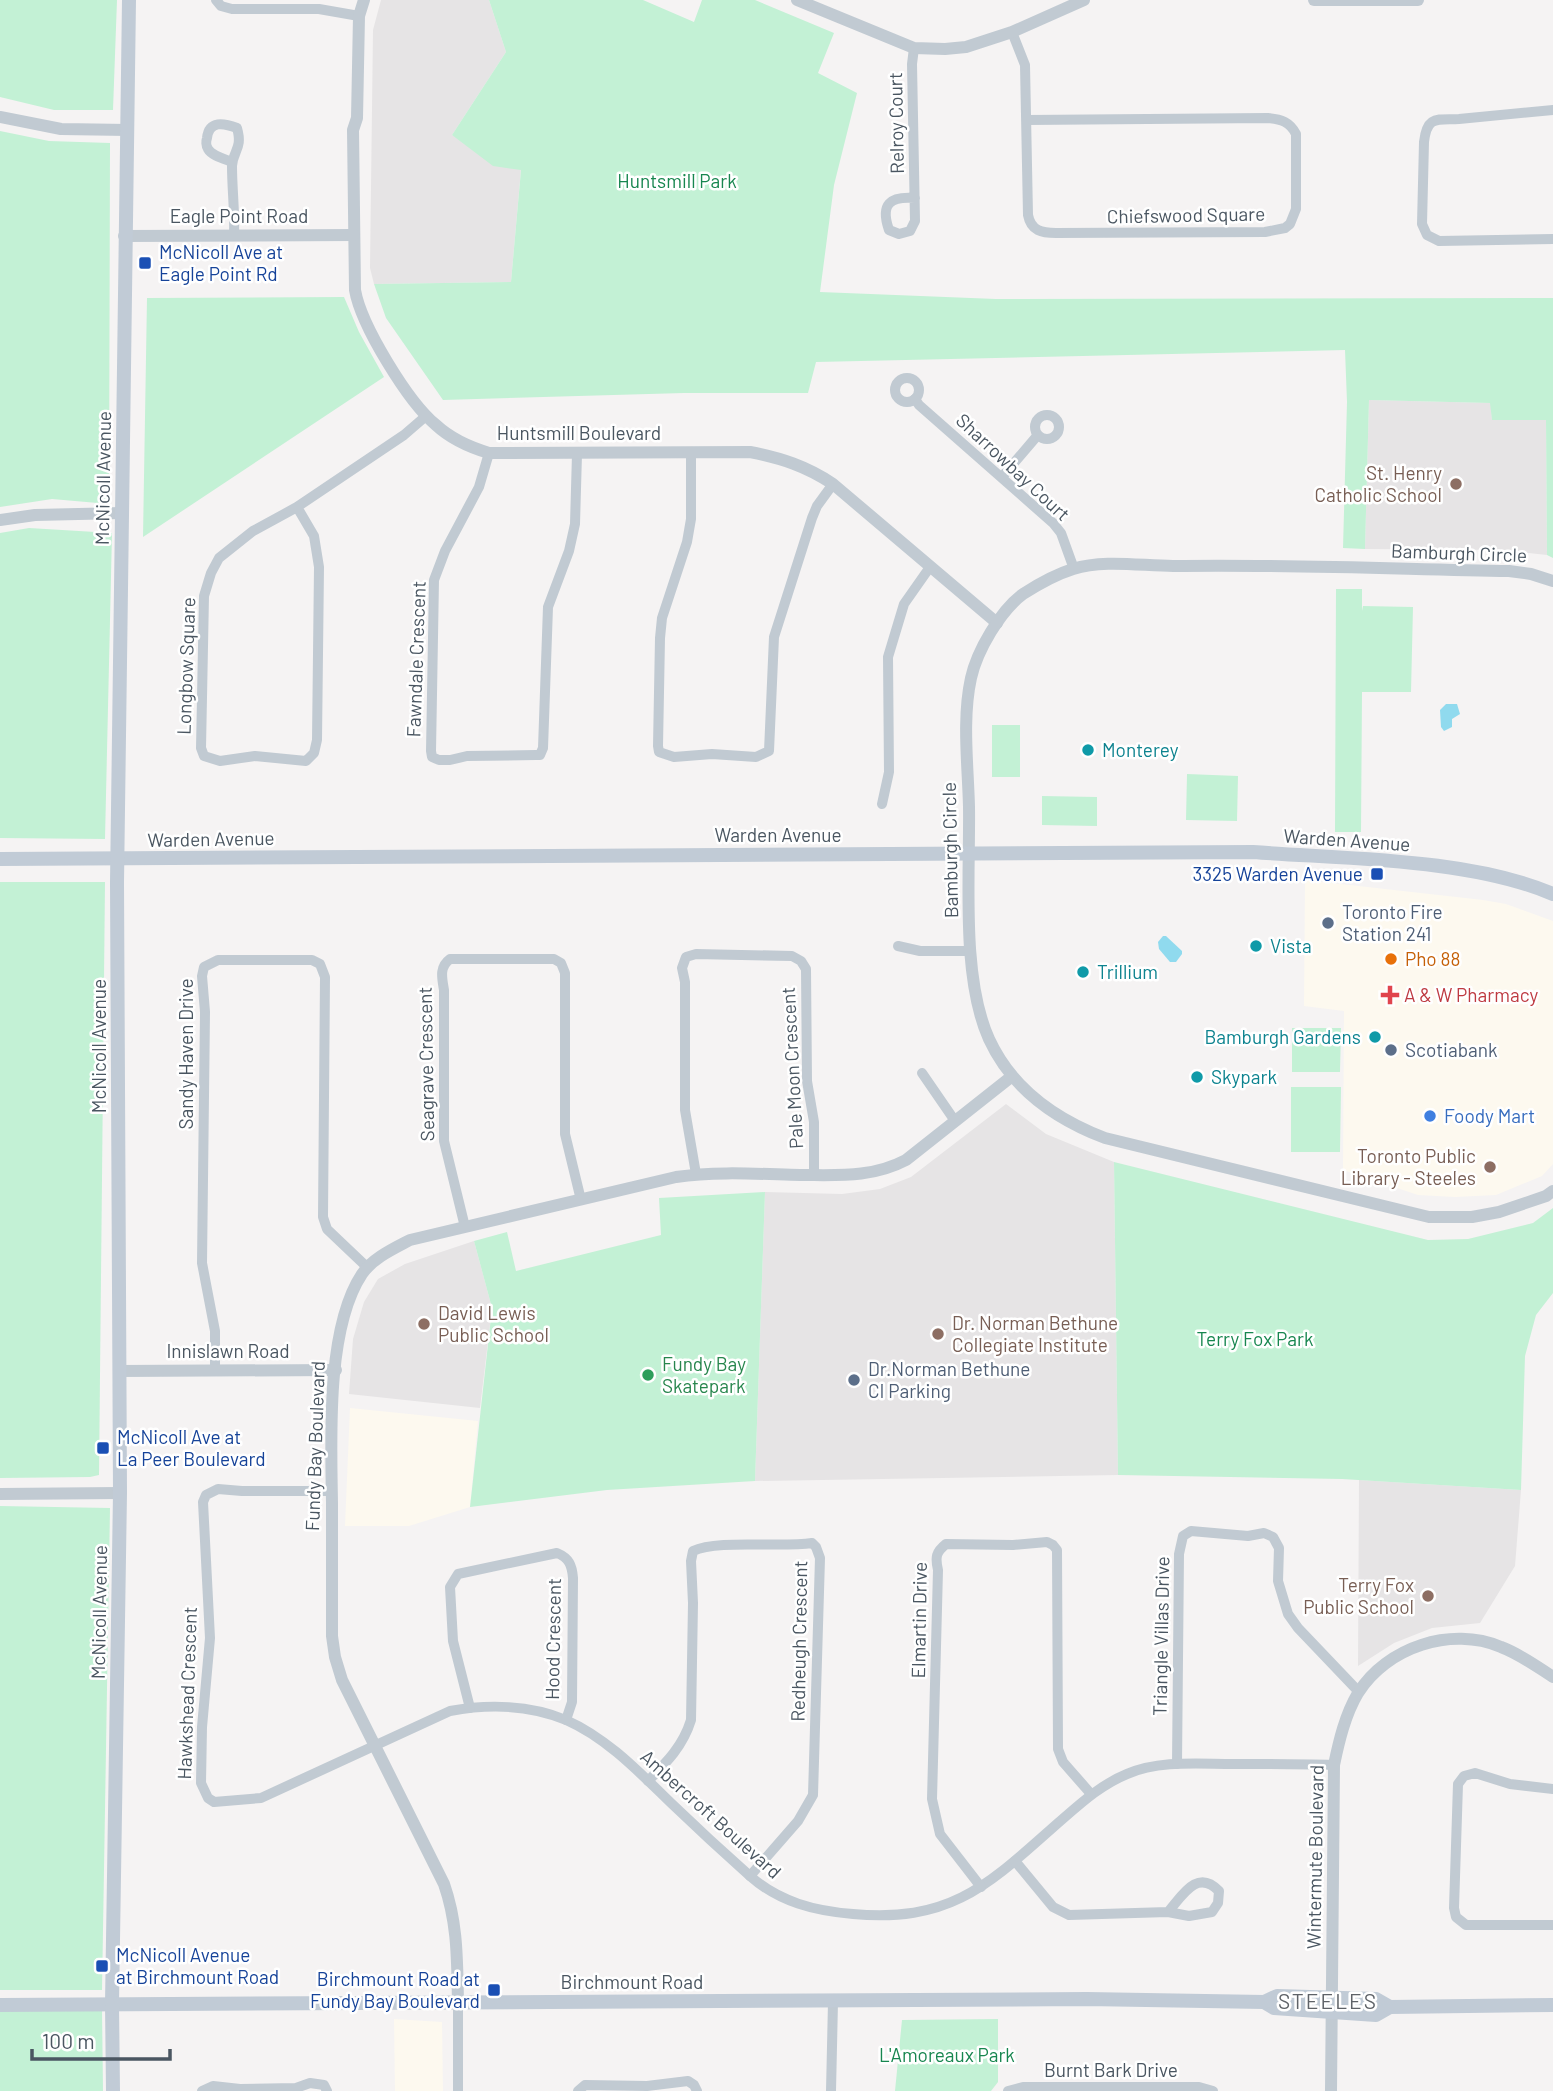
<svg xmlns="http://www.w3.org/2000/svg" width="1553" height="2091" font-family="Barlow,sans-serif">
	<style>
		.commercial { fill: #fdf9ef }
		.education { fill: #e6e4e5 }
		.green { fill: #c3f1d5 }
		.water { fill: #90daee }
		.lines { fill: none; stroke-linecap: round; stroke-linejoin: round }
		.minor { stroke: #c1cad2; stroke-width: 10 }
		.tertiary { stroke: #c1cad2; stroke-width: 12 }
		.secondary { stroke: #c1cbd6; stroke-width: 14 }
		.transit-dot { fill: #1a4fb4; stroke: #fff; stroke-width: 2.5 }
		.education-dot { fill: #8d6e63; stroke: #fff; stroke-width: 2.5 }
		.culture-dot { fill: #0f9aa8; stroke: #fff; stroke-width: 2.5 }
		.service-dot { fill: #5c6f8a; stroke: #fff; stroke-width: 2.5 }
		.food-dot { fill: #e8710a; stroke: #fff; stroke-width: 2.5 }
		.health-dot { fill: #e0444e; stroke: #fff; stroke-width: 2.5 }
		.shop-dot { fill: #3f7fe0; stroke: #fff; stroke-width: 2.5 }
		.leisure-dot { fill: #2e9e5b; stroke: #fff; stroke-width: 2.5 }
		.labels { text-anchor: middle; stroke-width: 5; stroke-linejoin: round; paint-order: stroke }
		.street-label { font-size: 19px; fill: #4a5661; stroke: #fff }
		.park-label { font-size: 19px; fill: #17864f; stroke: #fff }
		.transit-label { font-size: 19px; fill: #164399; stroke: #fff; text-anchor: start }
		.education-label { font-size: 19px; fill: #785e54; stroke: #fff; text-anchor: end }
		.culture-label { font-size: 19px; fill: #0d838f; stroke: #fff; text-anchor: start }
		.service-label { font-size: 19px; fill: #4e5e75; stroke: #fff; text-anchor: start }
		.food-label { font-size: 19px; fill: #c56008; stroke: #fff; text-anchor: start }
		.health-label { font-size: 19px; fill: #be3a42; stroke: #fff; text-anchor: start }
		.shop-label { font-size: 19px; fill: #366cbe; stroke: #fff; text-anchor: start }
		.leisure-label { font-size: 19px; fill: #27864d; stroke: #fff; text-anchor: start }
		.neighbourhood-label { font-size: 21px; letter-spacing: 2px; fill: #5f6368; stroke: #fff }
	</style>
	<rect width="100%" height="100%" fill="#f5f3f3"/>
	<!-- commercial -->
	<g class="commercial">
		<path d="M1305,880L1483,900L1506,904L1553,921V1164L1542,1176L1496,1195L1455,1197L1418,1195L1343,1170L1344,1011L1304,1006Z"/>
		<path d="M350,1408L478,1421L470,1507L409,1526H345Z"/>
		<path d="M394,2019L442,2022L443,2091H395Z"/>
	</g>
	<!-- education -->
	<g class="education">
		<path d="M381,0H489L506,52L452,135L521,169L511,282L374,284L370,268L373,30Z"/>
		<path d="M1369,400L1491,403L1492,420H1546L1547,555L1501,550L1365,549Z"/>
		<path d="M1006,1104L1046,1134L1114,1162L1118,1475L755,1481L765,1192L842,1194L880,1189L911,1177Z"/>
		<path d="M474,1241L492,1308L480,1408L349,1394L353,1339L364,1302L378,1279L405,1264Z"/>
		<path d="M1359,1480L1521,1490L1515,1566L1480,1623L1432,1628L1394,1643L1358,1666Z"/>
	</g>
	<!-- green -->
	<g class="green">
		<path d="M0,0H117L113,110H54L0,97Z"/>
		<path d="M489,0H643L694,22L702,0H755L834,33L818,73L857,93L834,185L820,292L996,299L1553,298V558L1547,555L1546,420H1492L1490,403L1369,400L1365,549L1343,548L1347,402L1345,350L816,362L808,393H684L443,400L386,318L374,284L511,282L521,170L493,166L452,135L506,52Z"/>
		<path d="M0,131L49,141L110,143L109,504L52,499L0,507Z"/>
		<path d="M344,297L359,332L384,377L143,537L147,298Z"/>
		<path d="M29,528L112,533L105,839L0,838V533Z"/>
		<path d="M1336,589H1362V611L1363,606L1413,607L1411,692H1362L1361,832H1335Z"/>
		<rect x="992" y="725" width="28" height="52"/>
		<path d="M1187,774L1238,776L1237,821L1186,820Z"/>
		<path d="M1042,796L1097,797V826L1042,825Z"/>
		<path d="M0,882H105L99,1475L90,1477L0,1478Z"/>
		<path d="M1292,1028H1341L1340,1072H1292Z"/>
		<path d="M1291,1087H1341L1340,1152H1291Z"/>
		<path d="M1114,1162L1428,1240L1468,1239L1533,1223L1553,1208V1293L1536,1315L1525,1356L1521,1490L1342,1479L1118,1475Z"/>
		<path d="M765,1192L755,1481L607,1490L470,1507L492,1308L474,1241L507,1232L516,1271L661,1235L659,1198Z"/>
		<path d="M0,1506L110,1508L102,1990H0Z"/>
		<path d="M102,2008L103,2091H0V2011Z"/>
		<path d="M998,2019V2082L991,2091H895L902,2020Z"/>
	</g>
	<!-- water -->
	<g class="water">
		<path d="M1446,704H1457L1460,714L1452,719V727L1444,731L1441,727L1440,710Z"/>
		<path d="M1163,936H1166L1182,951V954L1176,962H1170L1159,949L1158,942Z"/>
	</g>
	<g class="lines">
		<!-- minor -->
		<g class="minor">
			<path d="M216,0L221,6L232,9H319L359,16"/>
			<path d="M1012,32L1025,65L1028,215C1031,231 1042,233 1056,233L1265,232L1285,228L1290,224L1296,209V134C1290,122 1281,119 1268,118L1027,120"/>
			<path d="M914,48L912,64L915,221L910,231L899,234L889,230C880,204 890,196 915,198"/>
			<path d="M1553,110L1459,119C1437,120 1427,115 1424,142L1422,224L1427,235L1439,241L1553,239"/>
			<path d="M232,162C225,159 212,156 208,149C206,146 206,141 207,138C209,120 224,123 237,128C243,149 233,150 232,166C232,189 235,212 234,235"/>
			<circle cx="907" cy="390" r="12"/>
			<path d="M915,399L919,405L1053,523L1061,533L1074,569"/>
			<circle cx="1047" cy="427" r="12"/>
			<path d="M691,452V519L687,542L662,618L660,638L658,746L659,752L674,757L712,754L756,757L769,751L774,637L812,518L817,506L833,484"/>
			<path d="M489,453L479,487L445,551L434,580L431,751L432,757L439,760H450L467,756L536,755H540L543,748L548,607L569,551L575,524L577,454"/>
			<path d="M1002,477L1037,436"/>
			<path d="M297,507L314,536L319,567L317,740L314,753L306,761L255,756L220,761L204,756L201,748L204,596L211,573L219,558L253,531L297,507L404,435L426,416"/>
			<path d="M882,804L889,772L888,657L904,604L930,567"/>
			<path d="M898,946L920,951H970"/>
			<path d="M922,1073L955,1121"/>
			<path d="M696,1174L685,1110V982L682,968L686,957L696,954L792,956L801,961L806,969L807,1081L814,1122V1175"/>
			<path d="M465,1227L444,1141V990C442,978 439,967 450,959H554L561,963L565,973V1134L581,1200"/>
			<path d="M215,1371V1331L202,1263L205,1012L202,976L204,967L218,960H312L320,964L325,977L323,1217L327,1229L367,1267"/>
			<path d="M332,1491H242L218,1489L206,1495L203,1502L210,1638L202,1727L201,1783L208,1798L214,1802L261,1798L450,1711C488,1704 530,1705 566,1720C607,1738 640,1773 671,1803C697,1828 723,1852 750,1876C779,1902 815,1911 853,1914C952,1923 989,1884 1058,1823C1080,1804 1100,1785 1127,1774C1160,1760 1198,1764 1233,1764C1266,1764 1300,1764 1334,1765"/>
			<path d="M470,1708L453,1641L450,1587L458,1574L557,1553C569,1558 572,1565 573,1578L572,1702L566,1720"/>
			<path d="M1177,1764L1179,1554L1183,1536L1191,1531L1248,1536L1264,1533L1273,1537L1279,1548L1278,1581L1288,1614L1298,1628L1359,1692"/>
			<path d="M648,1781C667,1762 683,1746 691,1720L693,1603L691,1561L693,1551C718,1539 779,1548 812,1543L816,1547L820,1558L813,1795L798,1821L750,1876"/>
			<path d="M1553,1789L1510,1784L1475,1773L1464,1776L1458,1784L1454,1908L1456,1917L1466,1925H1553"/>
			<path d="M1015,1861L1053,1907L1069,1915L1168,1912L1189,1916L1212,1912L1218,1903L1219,1891C1197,1868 1182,1896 1168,1912"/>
			<path d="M981,1887L940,1834L932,1799L938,1570C935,1557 936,1552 946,1544L1013,1545L1047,1542L1053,1545L1057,1550L1058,1749L1063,1762L1091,1794"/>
			<path d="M458,2002V2091"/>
			<path d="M202,2091L213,2086L240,2089L296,2088L310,2083L324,2085L327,2091"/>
			<path d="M578,2091L585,2085L647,2086L688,2081L694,2085L697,2091"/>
			<path d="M831,2091L833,2002"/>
			<path d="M1008,2091L1023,2087H1199L1213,2091"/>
		</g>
		<!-- tertiary -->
		<g class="tertiary">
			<path d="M364,0L359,16L357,118L353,130L355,290C361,325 408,402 436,425C451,439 469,447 489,453L750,452C781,458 806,466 833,484L997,623"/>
			<path d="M797,0L914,48L945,49L966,47L1012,32L1084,0"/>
			<path d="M1314,0H1418"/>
			<path d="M0,117L61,129L128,130"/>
			<path d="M124,236L354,235"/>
			<path d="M0,520L35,515L122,513"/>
			<path d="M1553,581L1531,574L1509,571C1397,569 1285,564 1173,566C1142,566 1104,559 1073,569C1057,574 1037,585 1023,594C1000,611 977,651 971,678C962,719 968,765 969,807C970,876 961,977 989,1039C1012,1089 1055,1119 1105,1138L1429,1217H1472L1499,1212L1546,1196L1553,1191"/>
			<path d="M119,1371L336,1370"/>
			<path d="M0,1494L120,1493"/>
			<path d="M458,2002C457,1961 458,1924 444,1884L342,1680L335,1657L332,1636C332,1592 332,1547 332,1503C331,1439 326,1328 362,1274C373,1258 393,1249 410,1240L676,1177C717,1171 759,1174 800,1175C838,1175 872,1178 906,1160L1011,1077"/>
			<path d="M1331,2091L1334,1765C1339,1741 1345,1715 1358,1693C1387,1647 1451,1626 1501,1647C1520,1654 1536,1666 1553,1677"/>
		</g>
		<!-- secondary -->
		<g class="secondary">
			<path d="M0,859L1253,852C1344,859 1469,858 1553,894"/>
			<path d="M1264,2002L1274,2008L1376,2015L1390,2007"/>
			<path d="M0,2005L1087,1999L1264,2002L1277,1996L1376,1999L1390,2007L1553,2005"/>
			<path d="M113,2091L112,2004L120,1493L117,883L129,0"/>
		</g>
	</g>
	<!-- markers -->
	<g class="transit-dot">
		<rect x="138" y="256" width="14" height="14" rx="3.5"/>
		<rect x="1370" y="867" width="14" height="14" rx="3.5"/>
		<rect x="96" y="1441" width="14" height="14" rx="3.5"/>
		<rect x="95" y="1959" width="14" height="14" rx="3.5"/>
		<rect x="487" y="1983" width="14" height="14" rx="3.5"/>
	</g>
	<g class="education-dot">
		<circle cx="1456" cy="484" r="7"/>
		<circle cx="1490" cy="1167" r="7"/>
		<circle cx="424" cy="1324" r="7"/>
		<circle cx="938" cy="1334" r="7"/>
		<circle cx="1428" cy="1596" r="7"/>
	</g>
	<g class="culture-dot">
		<circle cx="1088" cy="750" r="7"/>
		<circle cx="1256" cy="946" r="7"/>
		<circle cx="1083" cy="972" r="7"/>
		<circle cx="1375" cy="1037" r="7"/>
		<circle cx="1197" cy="1077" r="7"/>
	</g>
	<g class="service-dot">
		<circle cx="1328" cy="923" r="7"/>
		<circle cx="1391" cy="1050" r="7"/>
		<circle cx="854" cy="1380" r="7"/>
	</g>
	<circle class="food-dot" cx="1391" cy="959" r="7"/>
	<path class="health-dot" d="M1386.5 984.5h7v7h7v7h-7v7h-7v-7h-7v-7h7z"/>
	<circle class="shop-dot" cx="1430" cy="1116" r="7"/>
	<circle class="leisure-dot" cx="648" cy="1375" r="7"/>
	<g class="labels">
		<!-- street labels -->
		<g class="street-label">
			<text transform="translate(896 123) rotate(-91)" y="7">Relroy Court</text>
			<text transform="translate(1186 215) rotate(-1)" y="7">Chiefswood Square</text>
			<text x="239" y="223">Eagle Point Road</text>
			<text x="579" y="440">Huntsmill Boulevard</text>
			<text transform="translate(1013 467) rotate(43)" y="7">Sharrowbay Court</text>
			<text transform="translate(103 478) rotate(-89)" y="7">McNicoll Avenue</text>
			<text transform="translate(1459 553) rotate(2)" y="7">Bamburgh Circle</text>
			<text transform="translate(416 659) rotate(-88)" y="7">Fawndale Crescent</text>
			<text transform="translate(186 666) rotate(-88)" y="7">Longbow Square</text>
			<text x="778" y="842">Warden Avenue</text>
			<text transform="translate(211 839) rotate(-1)" y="7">Warden Avenue</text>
			<text transform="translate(1347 840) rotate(4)" y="7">Warden Avenue</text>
			<text transform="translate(950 850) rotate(-91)" y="7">Bamburgh Circle</text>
			<text transform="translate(99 1046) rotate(-90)" y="7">McNicoll Avenue</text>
			<text transform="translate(186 1054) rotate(-90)" y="7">Sandy Haven Drive</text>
			<text transform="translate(426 1064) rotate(-91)" y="7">Seagrave Crescent</text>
			<text transform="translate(792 1068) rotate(-93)" y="7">Pale Moon Crescent</text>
			<text x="228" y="1358">Innislawn Road</text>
			<text transform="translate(315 1446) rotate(-88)" y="7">Fundy Bay Boulevard</text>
			<text transform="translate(99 1612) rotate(-89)" y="7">McNicoll Avenue</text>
			<text transform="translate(919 1620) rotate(-89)" y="7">Elmartin Drive</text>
			<text transform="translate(1161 1636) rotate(-89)" y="7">Triangle Villas Drive</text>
			<text transform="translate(553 1639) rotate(-89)" y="7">Hood Crescent</text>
			<text transform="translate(799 1641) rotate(-89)" y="7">Redheugh Crescent</text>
			<text transform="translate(187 1693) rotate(-88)" y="7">Hawkshead Crescent</text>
			<text transform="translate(711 1814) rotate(42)" y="7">Ambercroft Boulevard</text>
			<text transform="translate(1315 1857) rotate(-89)" y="7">Wintermute Boulevard</text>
			<text x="632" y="1989">Birchmount Road</text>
			<text x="1111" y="2077">Burnt Bark Drive</text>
		</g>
		<!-- park labels -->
		<g class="park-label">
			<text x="677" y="188">Huntsmill Park</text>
			<text x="1255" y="1346">Terry Fox Park</text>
			<text x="947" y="2062">L'Amoreaux Park</text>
		</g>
		<!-- transit labels -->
		<g class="transit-label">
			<text x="159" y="259">McNicoll Ave at<tspan x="159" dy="22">Eagle Point Rd</tspan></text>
			<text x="1363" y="881" text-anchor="end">3325 Warden Avenue</text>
			<text x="117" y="1444">McNicoll Ave at<tspan x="117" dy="22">La Peer Boulevard</tspan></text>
			<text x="116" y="1962">McNicoll Avenue<tspan x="116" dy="22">at Birchmount Road</tspan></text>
			<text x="480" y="1986" text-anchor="end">Birchmount Road at<tspan x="480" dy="22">Fundy Bay Boulevard</tspan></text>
		</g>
		<!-- education labels -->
		<g class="education-label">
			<text x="1442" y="480">St. Henry<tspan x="1442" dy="22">Catholic School</tspan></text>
			<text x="1476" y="1163">Toronto Public<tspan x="1476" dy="22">Library - Steeles</tspan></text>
			<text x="438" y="1320" text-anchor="start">David Lewis<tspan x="438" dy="22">Public School</tspan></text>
			<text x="952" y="1330" text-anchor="start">Dr. Norman Bethune<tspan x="952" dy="22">Collegiate Institute</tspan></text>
			<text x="1414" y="1592">Terry Fox<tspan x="1414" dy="22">Public School</tspan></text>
		</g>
		<!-- culture labels -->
		<g class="culture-label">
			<text x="1102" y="757">Monterey</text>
			<text x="1270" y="953">Vista</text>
			<text x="1097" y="979">Trillium</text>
			<text x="1361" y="1044" text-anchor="end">Bamburgh Gardens</text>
			<text x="1211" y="1084">Skypark</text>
		</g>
		<!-- service labels -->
		<g class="service-label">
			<text x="1342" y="919">Toronto Fire<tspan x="1342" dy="22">Station 241</tspan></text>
			<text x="1405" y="1057">Scotiabank</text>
			<text x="868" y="1376">Dr.Norman Bethune<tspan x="868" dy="22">CI Parking</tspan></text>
		</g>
		<!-- food labels -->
		<g class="food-label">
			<text x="1405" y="966">Pho 88</text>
		</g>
		<!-- health labels -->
		<g class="health-label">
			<text x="1404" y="1002">A &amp; W Pharmacy</text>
		</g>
		<!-- shop labels -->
		<g class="shop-label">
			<text x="1444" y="1123">Foody Mart</text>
		</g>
		<!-- leisure labels -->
		<g class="leisure-label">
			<text x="662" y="1371">Fundy Bay<tspan x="662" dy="22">Skatepark</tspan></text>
		</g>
		<!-- neighbourhood labels -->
		<g class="neighbourhood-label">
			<text x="1328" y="2009">STEELES</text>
		</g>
	</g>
	<!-- scale -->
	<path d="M32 2049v10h138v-10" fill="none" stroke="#4a5661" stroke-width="3.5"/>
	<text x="42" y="2049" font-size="21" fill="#4a5661" stroke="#ffffff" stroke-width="5" paint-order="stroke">100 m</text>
</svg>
